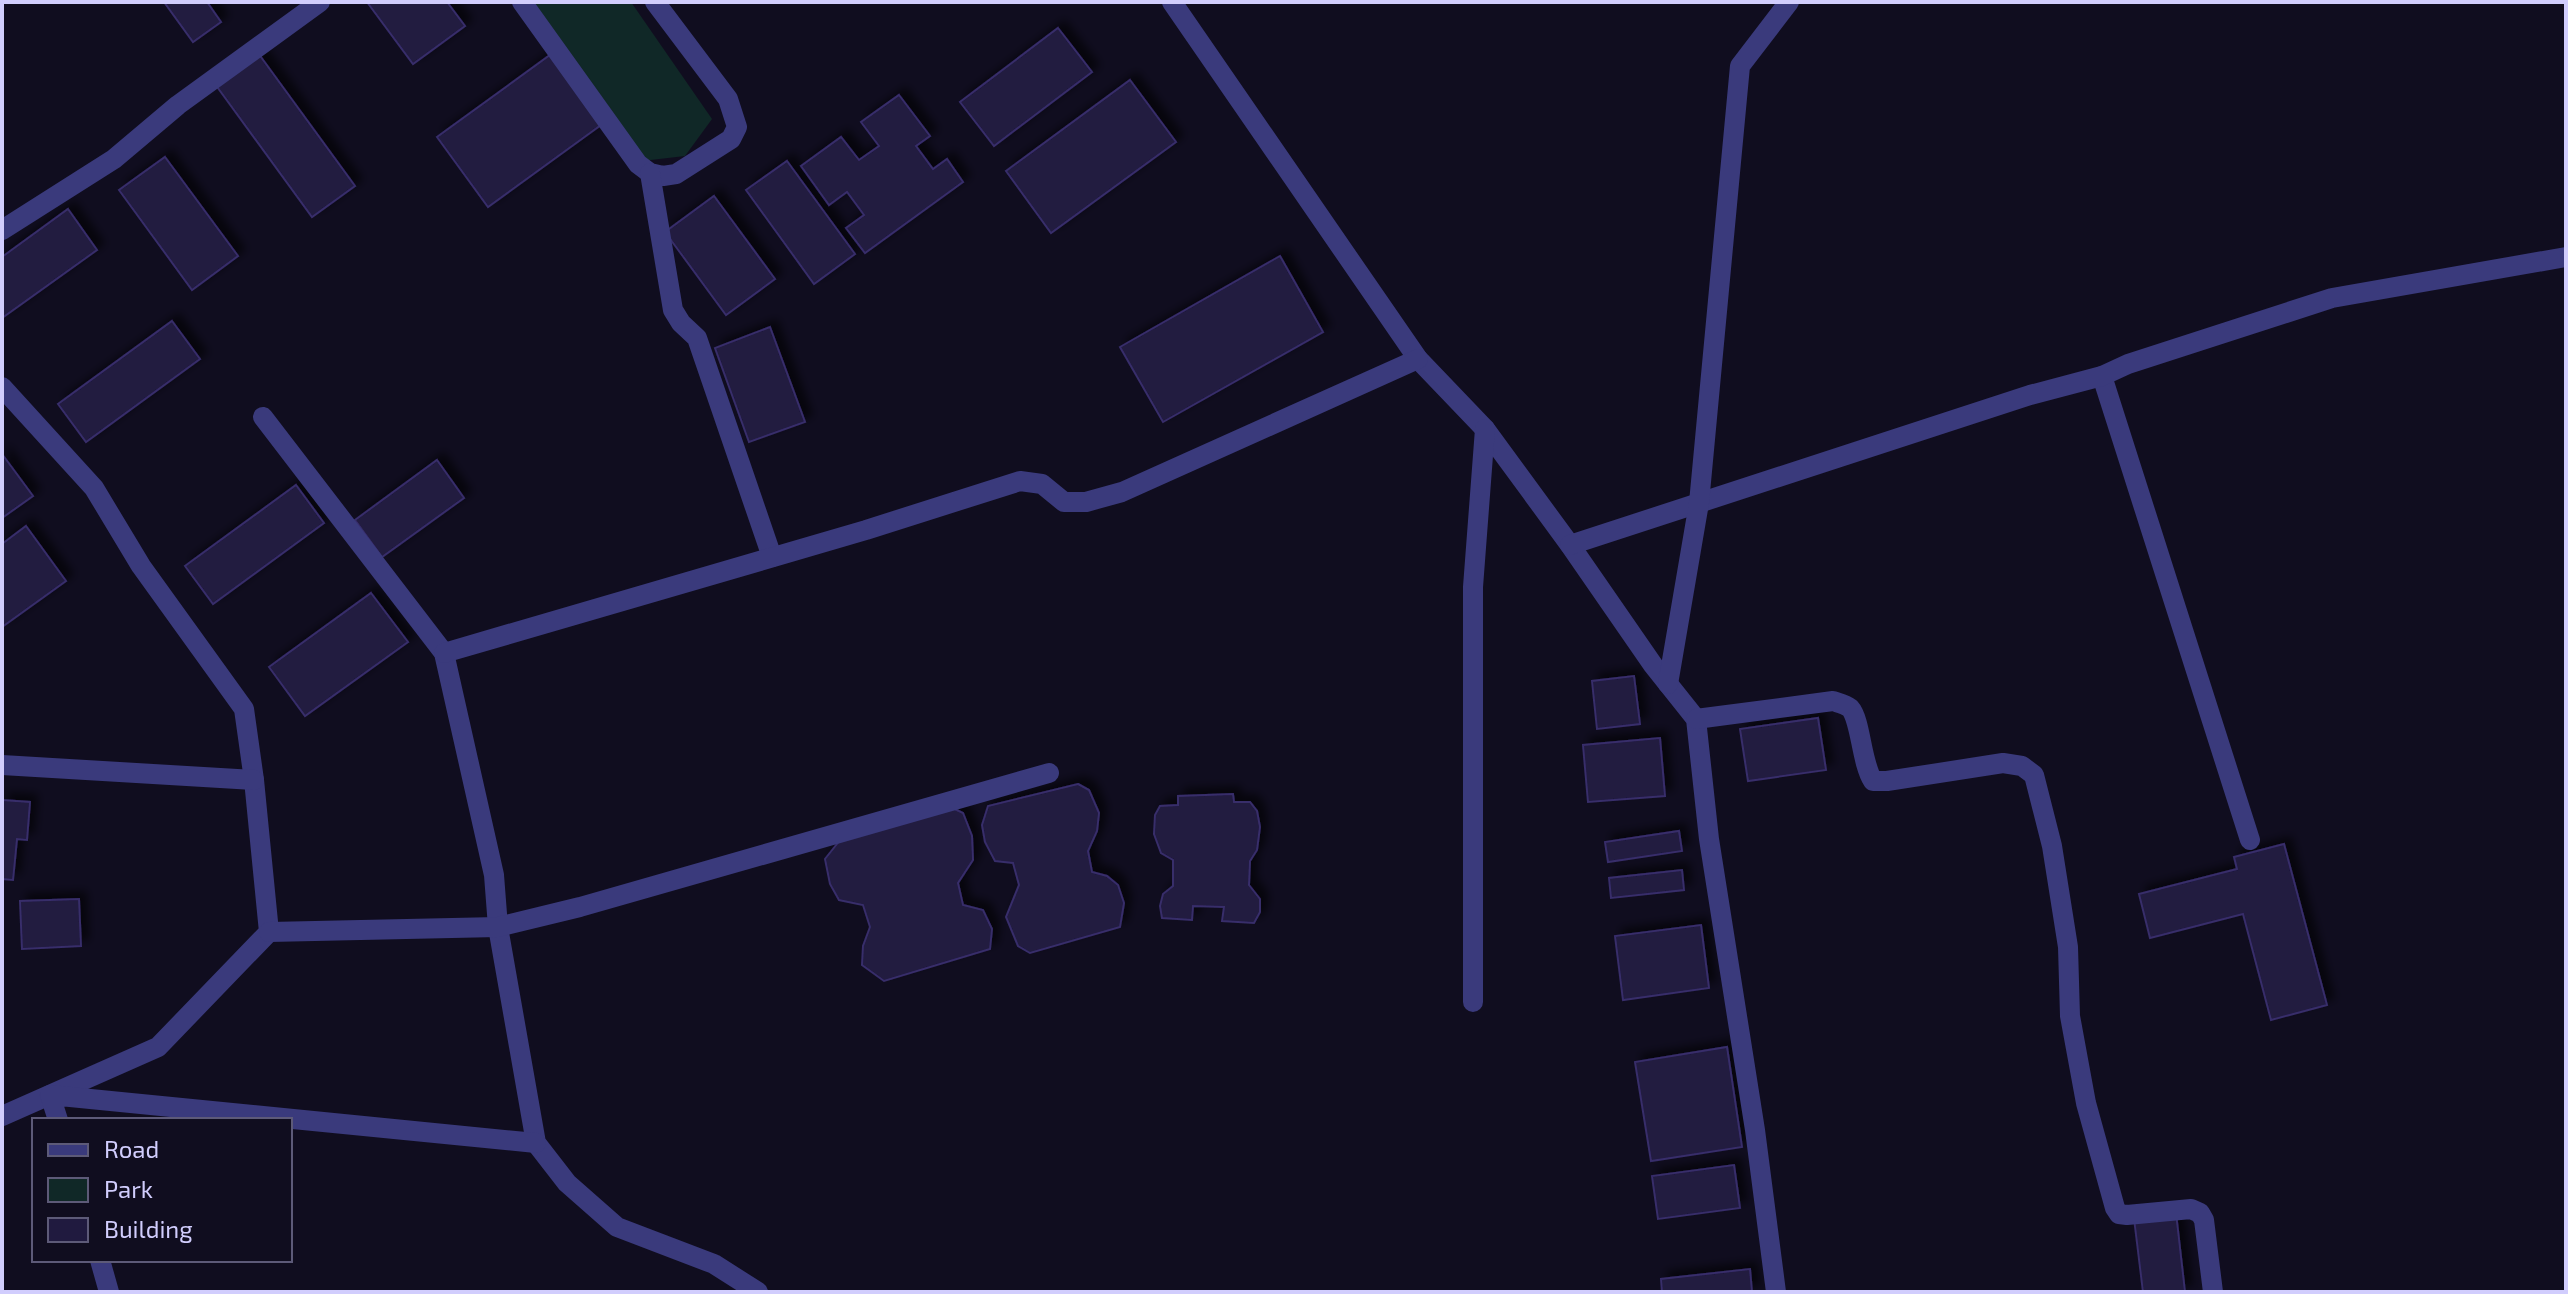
<svg xmlns="http://www.w3.org/2000/svg" width="2568" height="1294" font-family="'Exo 2',sans-serif">
	<style>
		.green { fill: #102827 }
		.building { fill: #201a3f; stroke: #372d6a; stroke-width: 2; filter: url(#shadow) }
		.lines { fill: none; stroke-linecap: round; stroke-linejoin: round }
		.minor { stroke: #3a3a7c; stroke-width: 20 }
	</style>
	<defs>
		<filter id="shadow"><feDropShadow dx="7" dy="-7" stdDeviation="4" flood-color="#0009"/></filter>
	</defs>
	<rect width="100%" height="100%" fill="#100d1f"/>
	<!-- green -->
	<path class="green" d="M516,2H631L712,119L685,156L642,161Z"/>
	<!-- building -->
	<g class="building">
		<path d="M164,2H207L221,22L193,42Z"/>
		<path d="M367,2H447L465,26L413,64Z"/>
		<path d="M1058,28L1092,72L994,146L960,102Z"/>
		<path d="M258,53L355,186L312,217L215,84Z"/>
		<path d="M550,55L601,125L488,207L437,137Z"/>
		<path d="M1130,80L1176,142L1051,233L1006,171Z"/>
		<path d="M899,95L930,136L916,146L933,169L947,159L963,182L865,253L846,228L864,215L847,192L829,205L801,166L841,137L859,160L879,146L861,122Z"/>
		<path d="M165,157L238,256L192,290L119,190Z"/>
		<path d="M787,161L855,254L814,284L746,190Z"/>
		<path d="M714,196L775,279L726,315L665,232Z"/>
		<path d="M68,209L97,250L2,318V257Z"/>
		<path d="M1280,256L1323,332L1163,422L1120,347Z"/>
		<path d="M172,321L200,359L86,442L58,404Z"/>
		<path d="M770,327L805,422L749,442L715,348Z"/>
		<path d="M2,454L33,496L2,518Z"/>
		<path d="M437,460L464,498L382,557L355,520Z"/>
		<path d="M296,485L324,523L213,604L185,566Z"/>
		<path d="M26,526L66,581L2,627V544Z"/>
		<path d="M371,593L408,642L305,716L269,667Z"/>
		<path d="M1634,676L1640,724L1597,729L1592,681Z"/>
		<path d="M1818,718L1826,770L1748,781L1740,729Z"/>
		<path d="M1660,738L1665,796L1588,802L1583,745Z"/>
		<path d="M1078,784L1089,790L1099,813L1097,831L1088,851L1092,872L1107,876L1118,885L1124,903L1120,927L1030,953L1018,946L1006,917L1019,885L1013,863L995,861L985,842L982,825L988,806Z"/>
		<path d="M1233,794L1234,802H1250L1257,811L1260,827L1257,850L1250,861L1249,885L1260,899V912L1254,923L1222,921L1224,907L1193,906L1192,920L1162,918L1160,906L1163,894L1173,886V860L1161,853L1154,834L1155,815L1160,806L1178,805V796Z"/>
		<path d="M2,800L30,802L27,840L17,839L13,880L2,879Z"/>
		<path d="M946,805L963,813L972,836L973,860L958,883L963,905L983,910L992,929L990,949L884,981L862,965L863,946L870,927L863,905L839,900L830,884L825,859L841,839Z"/>
		<path d="M1679,831L1682,851L1608,862L1605,842Z"/>
		<path d="M2284,844L2327,1005L2271,1020L2243,914L2150,938L2139,894L2237,869L2234,857Z"/>
		<path d="M1682,870L1684,890L1611,898L1609,878Z"/>
		<path d="M79,899L81,946L22,949L20,901Z"/>
		<path d="M1701,925L1709,988L1623,1000L1615,936Z"/>
		<path d="M1727,1047L1742,1147L1651,1161L1635,1062Z"/>
		<path d="M1734,1165L1740,1208L1658,1219L1652,1176Z"/>
		<path d="M2176,1213L2185,1292H2143L2134,1218Z"/>
		<path d="M1750,1269L1752,1292H1662L1661,1279Z"/>
	</g>
	<g class="lines">
		<!-- minor -->
		<g class="minor">
			<path d="M522,2L638,164L650,173L663,176L676,174L731,139L737,127L728,99L655,2"/>
			<path d="M1172,2L1418,359L1485,429L1570,545L1653,665L1696,719L1709,839L1755,1130L1776,1292"/>
			<path d="M650,173L673,310L681,323L697,338L772,557"/>
			<path d="M2,230L114,159L178,105L320,2"/>
			<path d="M2102,376L2250,840"/>
			<path d="M2,387L94,488L141,566L244,709L254,780L269,932L158,1047L2,1116"/>
			<path d="M263,417L444,653L494,875L498,927L536,1143L567,1183L617,1227L714,1264L758,1292"/>
			<path d="M1570,545L2030,395L2102,376L2128,364L2332,298L2566,257"/>
			<path d="M444,653L866,530L1020,481L1042,484L1064,502H1086L1122,492L1418,359"/>
			<path d="M1668,684L1699,503L1740,66L1789,2"/>
			<path d="M1696,719L1833,701C1839,703 1845,704 1850,708C1861,720 1861,762 1873,781H1887L2003,763L2022,766L2034,775L2052,846L2068,947L2070,1016L2086,1103L2115,1208L2119,1214L2127,1215L2191,1209L2200,1213L2204,1220L2213,1292"/>
			<path d="M2,765L254,780"/>
			<path d="M269,932L498,927L580,907L1049,773"/>
			<path d="M1473,1002V587L1485,429"/>
			<path d="M58,1120L50,1095L536,1143"/>
			<path d="M100,1260L109,1292"/>
		</g>
	</g>
	<!-- border -->
	<rect width="2568" height="1294" fill="none" stroke="#d1cdfd" stroke-width="8"/>
	<!-- legend -->
	<rect x="32" y="1118" width="260" height="144" fill="#100d1f" stroke="#5d5a78" stroke-width="2"/>
	<rect x="48" y="1144" width="40" height="12" fill="#3a3a7c" stroke="#5d5a78" stroke-width="2"/>
	<text x="104" y="1158" font-size="24" fill="#d1cdfd">Road</text>
	<rect x="48" y="1178" width="40" height="24" fill="#102827" stroke="#5d5a78" stroke-width="2"/>
	<text x="104" y="1198" font-size="24" fill="#d1cdfd">Park</text>
	<rect x="48" y="1218" width="40" height="24" fill="#201a3f" stroke="#5d5a78" stroke-width="2"/>
	<text x="104" y="1238" font-size="24" fill="#d1cdfd">Building</text>
</svg>
